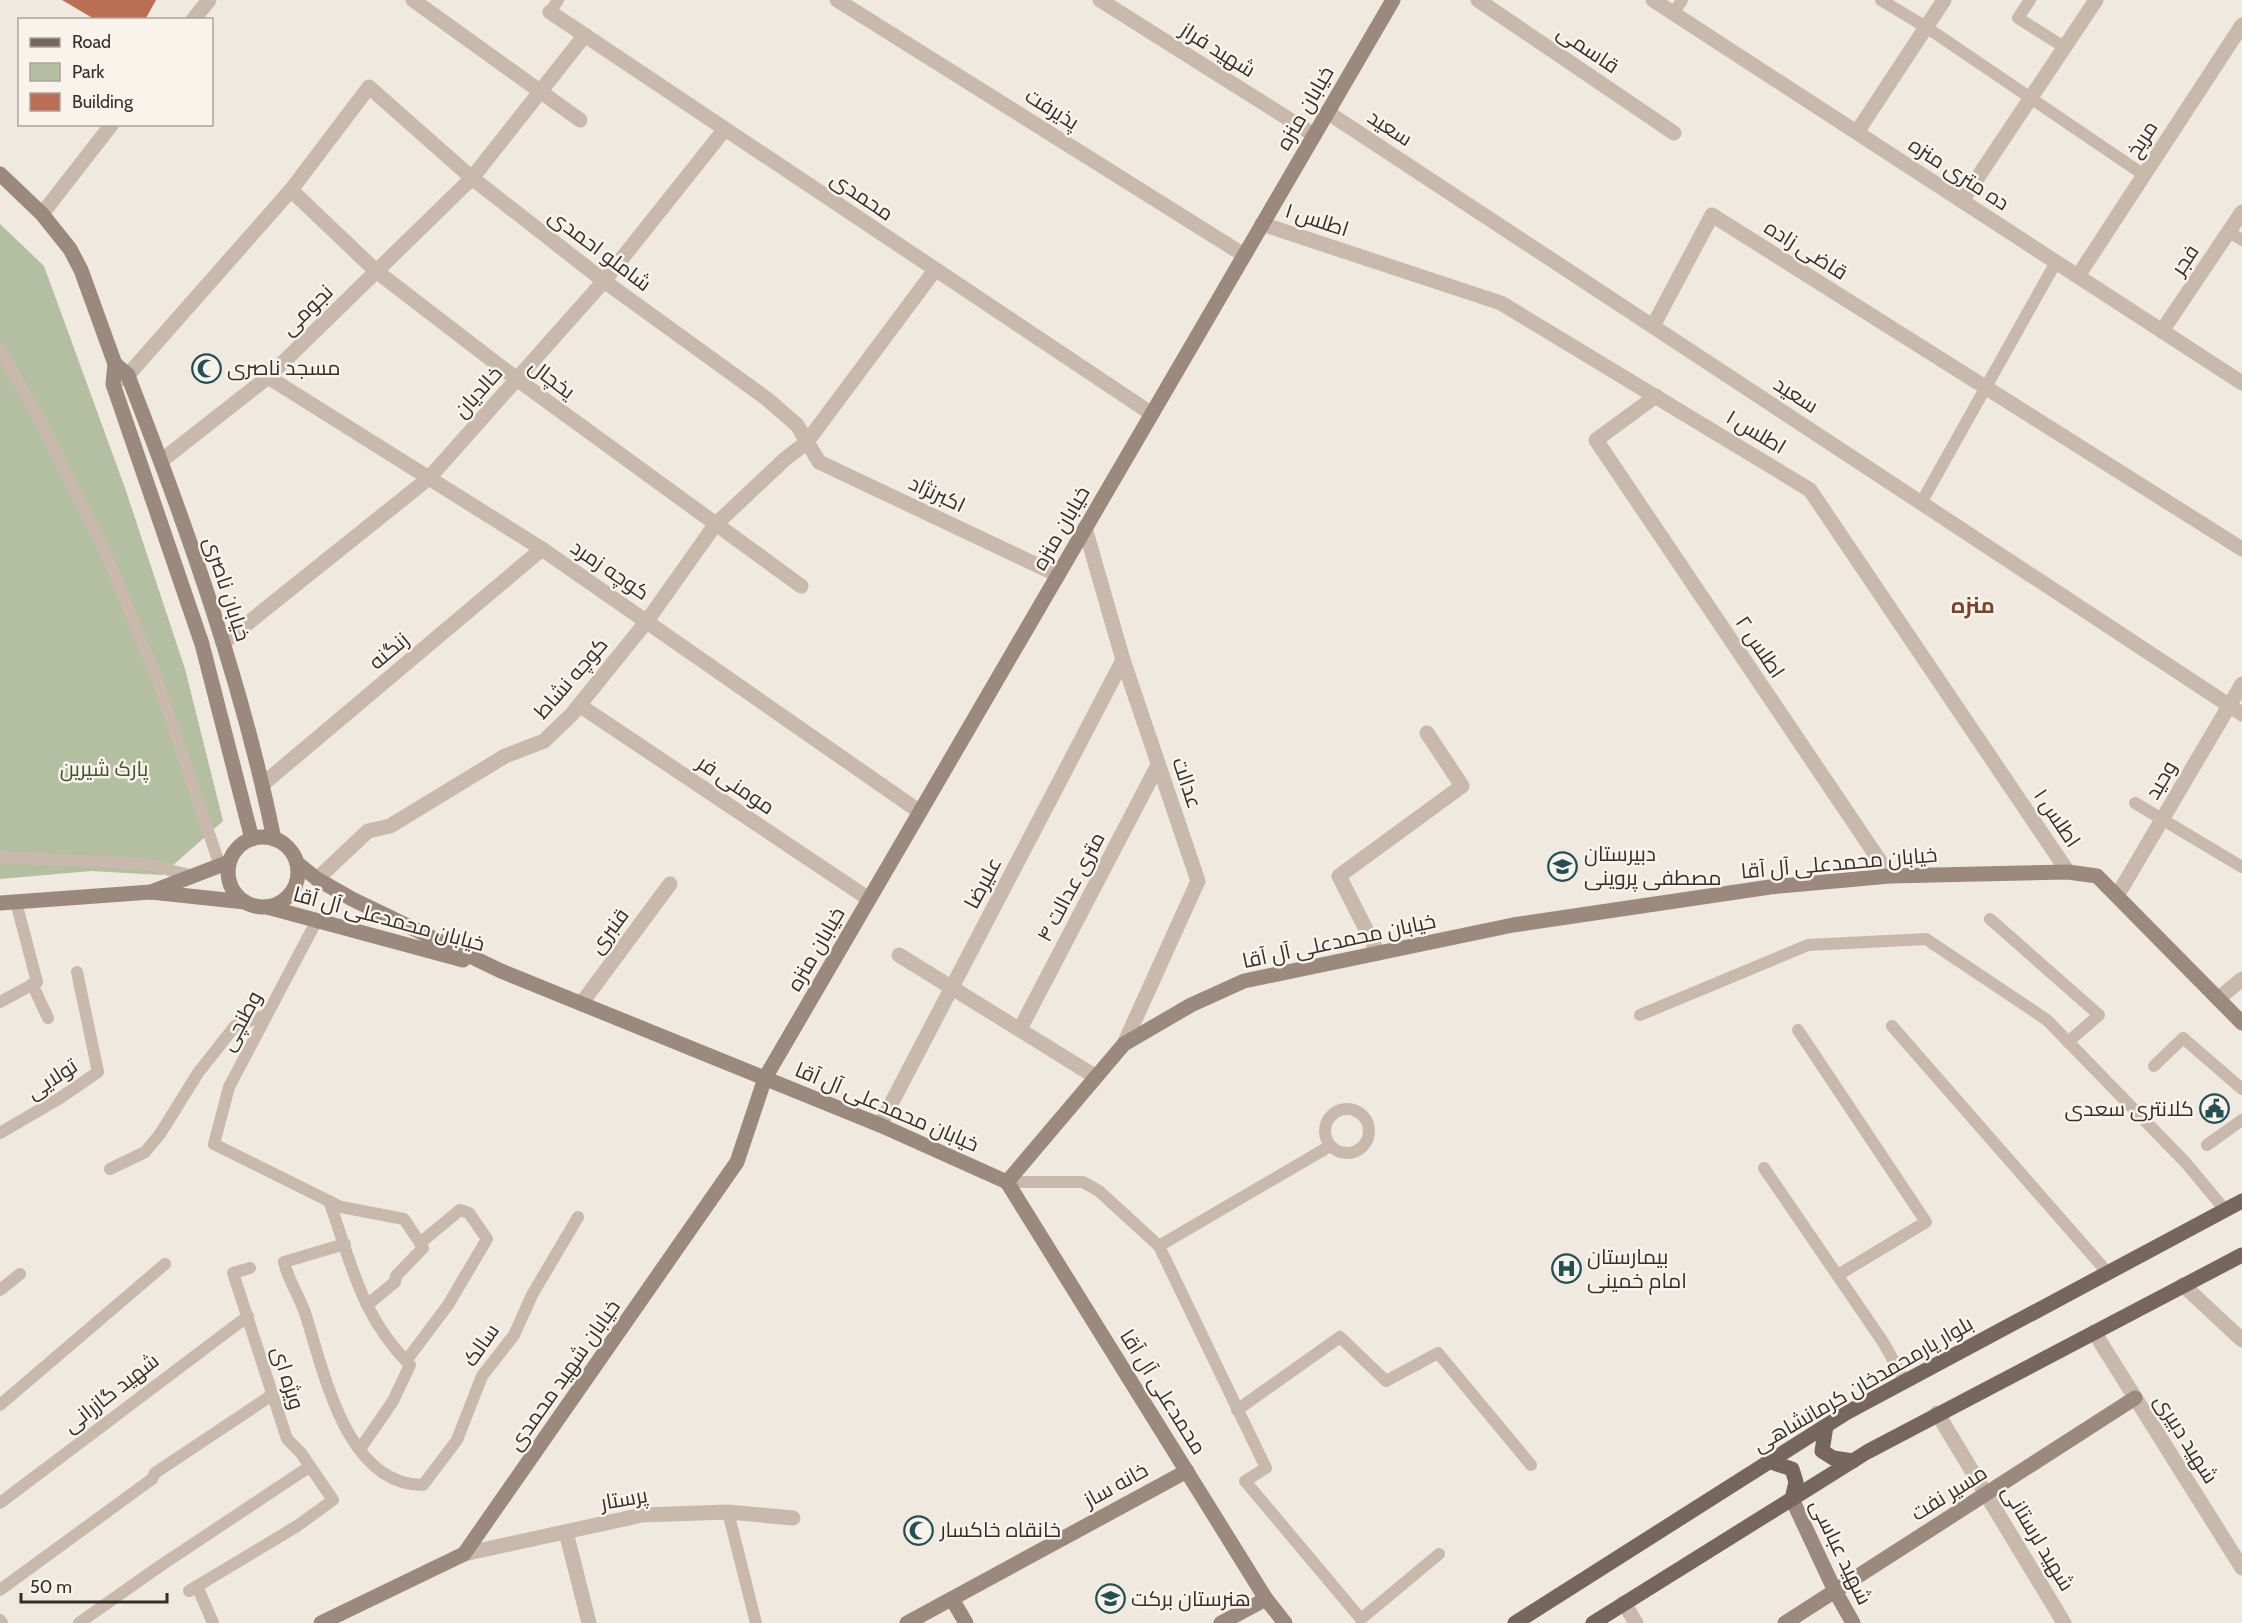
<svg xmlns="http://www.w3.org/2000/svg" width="2242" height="1623" font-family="Cabin,Cairo,sans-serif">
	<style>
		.green { fill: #b4bea0 }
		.building { fill: #ba6f54 }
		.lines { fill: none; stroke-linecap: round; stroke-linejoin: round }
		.lane { stroke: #c8b9ac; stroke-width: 12 }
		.street { stroke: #c8b9ac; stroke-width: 15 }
		.secondary { stroke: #9b897e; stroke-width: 15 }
		.primary { stroke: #77665d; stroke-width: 15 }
		.labels { text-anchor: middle; stroke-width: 5; stroke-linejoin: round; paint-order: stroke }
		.street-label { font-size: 21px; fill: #362e2a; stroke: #f8f3eb }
		.poi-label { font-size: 21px; fill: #362e2a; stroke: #f8f3eb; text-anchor: start }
		.park-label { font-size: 21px; fill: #455230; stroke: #f8f3eb }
		.neighbourhood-label { font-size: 22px; font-weight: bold; fill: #7e412b; stroke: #f8f3eb }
	</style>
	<rect width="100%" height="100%" fill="#f0e9df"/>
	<!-- green -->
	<path class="green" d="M0,224L44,266L125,488L185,669L223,821L162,875L91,871L0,879Z"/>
	<!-- building -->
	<path class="building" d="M62,0H156L145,20H96Z"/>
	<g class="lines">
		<!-- lane -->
		<g class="lane">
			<path d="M1881,0L1926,27L2144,175"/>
			<path d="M2030,0L2018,18L2064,47"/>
			<path d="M550,12L558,0"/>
			<path d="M1673,14L1682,0"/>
			<path d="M2229,232L2242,240"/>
			<path d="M0,349L40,420L105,551L158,682L220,866"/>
			<path d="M1921,503L2056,262"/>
			<path d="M2135,803L2242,867"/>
			<path d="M0,857L146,864L193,876"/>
			<path d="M1990,919L2099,1015L2068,1042"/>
			<path d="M317,920L229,1087L214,1144L341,1207L404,1219L420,1243L460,1210L469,1213L487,1239L448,1305L406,1361"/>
			<path d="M32,984L48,1018"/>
			<path d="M0,1002L37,982L16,902"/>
			<path d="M1640,1015L1808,945L1926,939L2047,1020L2186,1163L2225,1210"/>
			<path d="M1892,1026L2108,1273"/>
			<path d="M1798,1030L1926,1222L1838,1275"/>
			<path d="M2154,1066L2183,1038L2242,1089"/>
			<circle cx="1347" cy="1131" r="22"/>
			<path d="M0,1133L60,1098L98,1072L77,972"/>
			<path d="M2207,1145L2242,1120"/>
			<path d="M1764,1168L1883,1342L1905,1381"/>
			<path d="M110,1169L145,1152L160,1134L198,1073L235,1026L266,1015"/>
			<path d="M1007,1182H1083L1099,1191L1159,1246L1266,1468L1245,1481L1361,1619L1439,1554"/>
			<path d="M329,1201C352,1264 360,1315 410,1365L393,1401L360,1449"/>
			<path d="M345,1244L284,1262C288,1280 299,1295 305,1313C324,1370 345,1485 423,1485L457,1440L482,1376L514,1335L532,1295L578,1217"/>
			<path d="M1159,1246L1330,1146"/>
			<path d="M0,1290L20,1274"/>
			<path d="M367,1305L395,1282L396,1276L423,1248L420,1243"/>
			<path d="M0,1405L165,1264"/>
			<path d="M1237,1410L1340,1337L1386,1381L1438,1353L1531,1465"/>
			<path d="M0,1503L248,1316"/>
			<path d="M728,1512L756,1623"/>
			<path d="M197,1586L213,1623"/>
			<path d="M0,1590L152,1479L155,1473L272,1395"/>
			<path d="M189,1591L297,1526L333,1500L301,1453L287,1439L233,1273L250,1268"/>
			<path d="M0,1620L2,1623"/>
			<path d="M79,1623L160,1566L309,1467"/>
		</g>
		<!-- street -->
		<g class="street">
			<path d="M413,0L580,120"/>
			<path d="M837,0L1244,255"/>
			<path d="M1100,0L1314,135"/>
			<path d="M1478,0L1674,133"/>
			<path d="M1653,0L2242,383"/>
			<path d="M550,12L1152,414"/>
			<path d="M193,20L209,0"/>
			<path d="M1327,112L2242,714"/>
			<path d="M1857,132L1944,0"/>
			<path d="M291,190L376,271L518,380L801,586"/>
			<path d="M1962,201L2096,0"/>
			<path d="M42,214L112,124"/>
			<path d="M1262,224L1501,303L1810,490L2068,872"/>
			<path d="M2078,276L2242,25"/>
			<path d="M1653,326L1712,215L2242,549"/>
			<path d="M2162,331L2242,212"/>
			<path d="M268,377L542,549L920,812"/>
			<path d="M118,380L128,375L291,190L369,87L472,178L604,281L767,399L797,425L819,462L1058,575"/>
			<path d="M1656,396L1596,440L1890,876"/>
			<path d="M161,461L268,377L472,178L585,35"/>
			<path d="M1085,528L1123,660L1198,881L1124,1044"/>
			<path d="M223,643L429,478L604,281L725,129"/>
			<path d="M579,705L869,899"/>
			<path d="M263,784L542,549"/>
			<path d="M317,879L368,831L390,826L505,756L544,741L572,714L647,621L715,525L785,459L806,443L935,270"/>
			<path d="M2117,896L2242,684"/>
			<path d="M1378,953L1339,876L1462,786L1427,733"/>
			<path d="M899,955L1096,1077"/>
			<path d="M2218,999L2242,979"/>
			<path d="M581,1004L670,884"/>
			<path d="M1020,1029L1158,765"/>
			<path d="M880,1125L1123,660"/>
			<path d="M2183,1285L2242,1340"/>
			<path d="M2094,1332L2242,1568"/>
			<path d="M1937,1413L2064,1623"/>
			<path d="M566,1532L589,1623"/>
			<path d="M464,1554L642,1515L728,1512L793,1518"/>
			<path d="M1624,1603L1636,1623"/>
		</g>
		<!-- secondary -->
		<g class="secondary">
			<path d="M0,174L42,214L70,249L81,270L115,364L113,384L202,644L252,839"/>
			<path d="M115,364L128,375L130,381C188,530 242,682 274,839"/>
			<circle cx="263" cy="872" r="35"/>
			<path d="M229,862L151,892L245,902"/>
			<path d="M297,863L317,879L352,899L501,971L880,1125L1007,1182L1124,1044L1191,1005L1244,981L1513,925L1770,887L1890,876L2068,872L2097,876L2242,1023"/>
			<path d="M0,903L151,892"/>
			<path d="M267,907L463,960"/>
			<path d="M1007,1182L1266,1599L1285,1623"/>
			<path d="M1792,1499L1835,1591L1853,1623"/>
			<path d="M952,1599L966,1623"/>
			<path d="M321,1623L464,1554L737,1162L765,1078L1393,0"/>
			<path d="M907,1623L1187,1471"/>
			<path d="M1221,1623L1266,1599"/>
			<path d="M1785,1623L2135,1398"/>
		</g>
		<!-- primary -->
		<g class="primary">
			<path d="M1826,1426L1822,1451L1833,1458L1853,1461"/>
			<path d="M1768,1461L1792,1469L1796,1482L1792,1499"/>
			<path d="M1515,1623L1846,1413L2242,1201"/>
			<path d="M1593,1623L1867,1452L2242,1255"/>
		</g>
	</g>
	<!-- icons -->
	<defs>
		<symbol id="mosque-ring" viewBox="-11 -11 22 22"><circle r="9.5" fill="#f8f3eb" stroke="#245054" stroke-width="1.5"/><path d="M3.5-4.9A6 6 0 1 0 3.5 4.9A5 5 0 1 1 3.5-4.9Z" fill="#245054"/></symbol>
		<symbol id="school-ring" viewBox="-11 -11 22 22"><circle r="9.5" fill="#f8f3eb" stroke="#245054" stroke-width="1.5"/><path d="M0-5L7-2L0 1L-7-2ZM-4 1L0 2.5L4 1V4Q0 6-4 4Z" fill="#245054"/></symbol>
		<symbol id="civic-ring" viewBox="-11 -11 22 22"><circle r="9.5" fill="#f8f3eb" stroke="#245054" stroke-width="1.5"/><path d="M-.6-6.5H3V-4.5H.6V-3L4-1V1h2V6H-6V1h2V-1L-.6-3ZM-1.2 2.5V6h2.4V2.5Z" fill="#245054"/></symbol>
		<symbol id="hospital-ring" viewBox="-11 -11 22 22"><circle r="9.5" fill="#f8f3eb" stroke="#245054" stroke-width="1.5"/><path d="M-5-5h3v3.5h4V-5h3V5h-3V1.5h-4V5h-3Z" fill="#245054"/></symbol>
	</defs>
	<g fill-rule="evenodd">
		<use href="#mosque-ring" x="190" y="352" width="33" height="33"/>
		<use href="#school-ring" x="1546" y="850" width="33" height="33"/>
		<use href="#civic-ring" x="2198" y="1092" width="33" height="33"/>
		<use href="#hospital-ring" x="1550" y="1252" width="33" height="33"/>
		<use href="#mosque-ring" x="902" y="1514" width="33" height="33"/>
		<use href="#school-ring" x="1094" y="1582" width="33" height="33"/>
	</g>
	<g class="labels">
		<!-- street labels -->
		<g class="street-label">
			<text transform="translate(1588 49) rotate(34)" y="7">قاسمی</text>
			<text transform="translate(1218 50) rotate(32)" y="7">شهید فراز</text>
			<text transform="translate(1305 108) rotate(-60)" y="7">خیابان منزه</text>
			<text transform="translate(1052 109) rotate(32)" y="7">پذیرفت</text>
			<text transform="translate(1390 128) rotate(33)" y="7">سعید</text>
			<text transform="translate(2142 139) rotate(-57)" y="7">مریخ</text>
			<text transform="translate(1959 174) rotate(33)" y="7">ده متری منزه</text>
			<text transform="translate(862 196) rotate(34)" y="7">محمدی</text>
			<text transform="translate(1317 220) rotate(18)" y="7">اطلس ۱</text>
			<text transform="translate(600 250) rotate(37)" y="7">شاملو احمدی</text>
			<text transform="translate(1806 250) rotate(32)" y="7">قاضی زاده</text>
			<text transform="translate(2185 260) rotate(-56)" y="7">فجر</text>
			<text transform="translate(307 310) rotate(-44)" y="7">نجومی</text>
			<text transform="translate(552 379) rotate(37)" y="7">یخچال</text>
			<text transform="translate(478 392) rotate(-48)" y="7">خالدیان</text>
			<text transform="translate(1796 395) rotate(33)" y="7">سعید</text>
			<text transform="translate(1756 432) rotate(31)" y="7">اطلس ۱</text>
			<text transform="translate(937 494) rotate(25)" y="7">اکبرنژاد</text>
			<text transform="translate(1061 528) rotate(-60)" y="7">خیابان منزه</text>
			<text transform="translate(610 570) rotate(34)" y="7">کوچه زمرد</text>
			<text transform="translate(227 589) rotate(72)" y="7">خیابان ناصری</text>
			<text transform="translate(1760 647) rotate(56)" y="7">اطلس ۲</text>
			<text transform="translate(389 651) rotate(-40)" y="7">زنگنه</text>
			<text transform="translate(571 678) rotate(-49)" y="7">کوچه نشاط</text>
			<text transform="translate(2161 780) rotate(-60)" y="7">وحید</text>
			<text transform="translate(1187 783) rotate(71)" y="7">عدالت</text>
			<text transform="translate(736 785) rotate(34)" y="7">مومنی فر</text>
			<text transform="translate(2057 818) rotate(56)" y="7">اطلس ۱</text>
			<text transform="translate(1839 863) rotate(-5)" y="7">خیابان محمدعلی آل آقا</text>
			<text transform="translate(983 883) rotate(-62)" y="7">علیرضا</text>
			<text transform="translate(1071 887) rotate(-62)" y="7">۴ متری عدالت</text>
			<text transform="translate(389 919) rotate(15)" y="7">خیابان محمدعلی آل آقا</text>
			<text transform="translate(609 931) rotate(-53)" y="7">قنبری</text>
			<text transform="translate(1339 941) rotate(-12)" y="7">خیابان محمدعلی آل آقا</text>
			<text transform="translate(816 949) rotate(-60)" y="7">خیابان منزه</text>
			<text transform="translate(241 1021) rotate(-62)" y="7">وطنچی</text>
			<text transform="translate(52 1079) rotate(-33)" y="7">تولایی</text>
			<text transform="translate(887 1107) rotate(23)" y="7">خیابان محمدعلی آل آقا</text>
			<text transform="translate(481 1345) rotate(-55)" y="7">سالک</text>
			<text transform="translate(564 1375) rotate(-55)" y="7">خیابان شهید محمدی</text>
			<text transform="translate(288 1378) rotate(73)" y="7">ویژه ای</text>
			<text transform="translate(1863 1384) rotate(-30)" y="7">بلوار یارمحمدخان کرمانشاهی</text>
			<text transform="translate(1163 1392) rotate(58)" y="7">محمدعلی آل آقا</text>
			<text transform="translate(111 1393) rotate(-38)" y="7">شهید گازرانی</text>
			<text transform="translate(2186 1439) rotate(58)" y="7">شهید دبیری</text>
			<text transform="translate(1116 1485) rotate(-29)" y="7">خانه ساز</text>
			<text transform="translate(1949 1493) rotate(-32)" y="7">مسیر نفت</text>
			<text transform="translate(624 1499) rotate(-10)" y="7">پرستار</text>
			<text transform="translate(2038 1538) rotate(59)" y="7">شهید لرستانی</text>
			<text transform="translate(1841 1552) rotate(64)" y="7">شهید عباسی</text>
		</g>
		<!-- poi labels -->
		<g class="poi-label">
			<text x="227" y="375">مسجد ناصری</text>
			<text x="1584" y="861">دبیرستان<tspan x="1584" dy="24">مصطفی پروینی</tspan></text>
			<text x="2194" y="1116" text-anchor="end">کلانتری سعدی</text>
			<text x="1587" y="1264">بیمارستان<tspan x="1587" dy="24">امام خمینی</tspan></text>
			<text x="940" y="1537">خانقاه خاکسار</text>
			<text x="1131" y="1606">هنرستان برکت</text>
		</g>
		<!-- park labels -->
		<g class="park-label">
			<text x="104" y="776">پارک شیرین</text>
		</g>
		<!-- neighbourhood labels -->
		<g class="neighbourhood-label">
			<text x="1973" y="613">منزه</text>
		</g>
	</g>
	<!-- legend -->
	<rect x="18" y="18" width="195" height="108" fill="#f8f3eb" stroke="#aaa49e" stroke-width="1.5"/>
	<rect x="30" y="38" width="30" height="9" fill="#77665d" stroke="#aaa49e" stroke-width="1.5"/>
	<text x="72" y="48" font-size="18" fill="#362e2a">Road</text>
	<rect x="30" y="63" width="30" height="18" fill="#b4bea0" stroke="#aaa49e" stroke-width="1.5"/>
	<text x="72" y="78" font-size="18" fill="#362e2a">Park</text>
	<rect x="30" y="93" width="30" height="18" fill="#ba6f54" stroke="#aaa49e" stroke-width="1.5"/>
	<text x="72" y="108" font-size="18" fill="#362e2a">Building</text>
	<!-- scale -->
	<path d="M21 1593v9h146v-9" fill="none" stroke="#362e2a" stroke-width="3"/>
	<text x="30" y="1593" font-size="18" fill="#362e2a" stroke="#f8f3eb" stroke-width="4.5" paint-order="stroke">50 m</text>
</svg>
